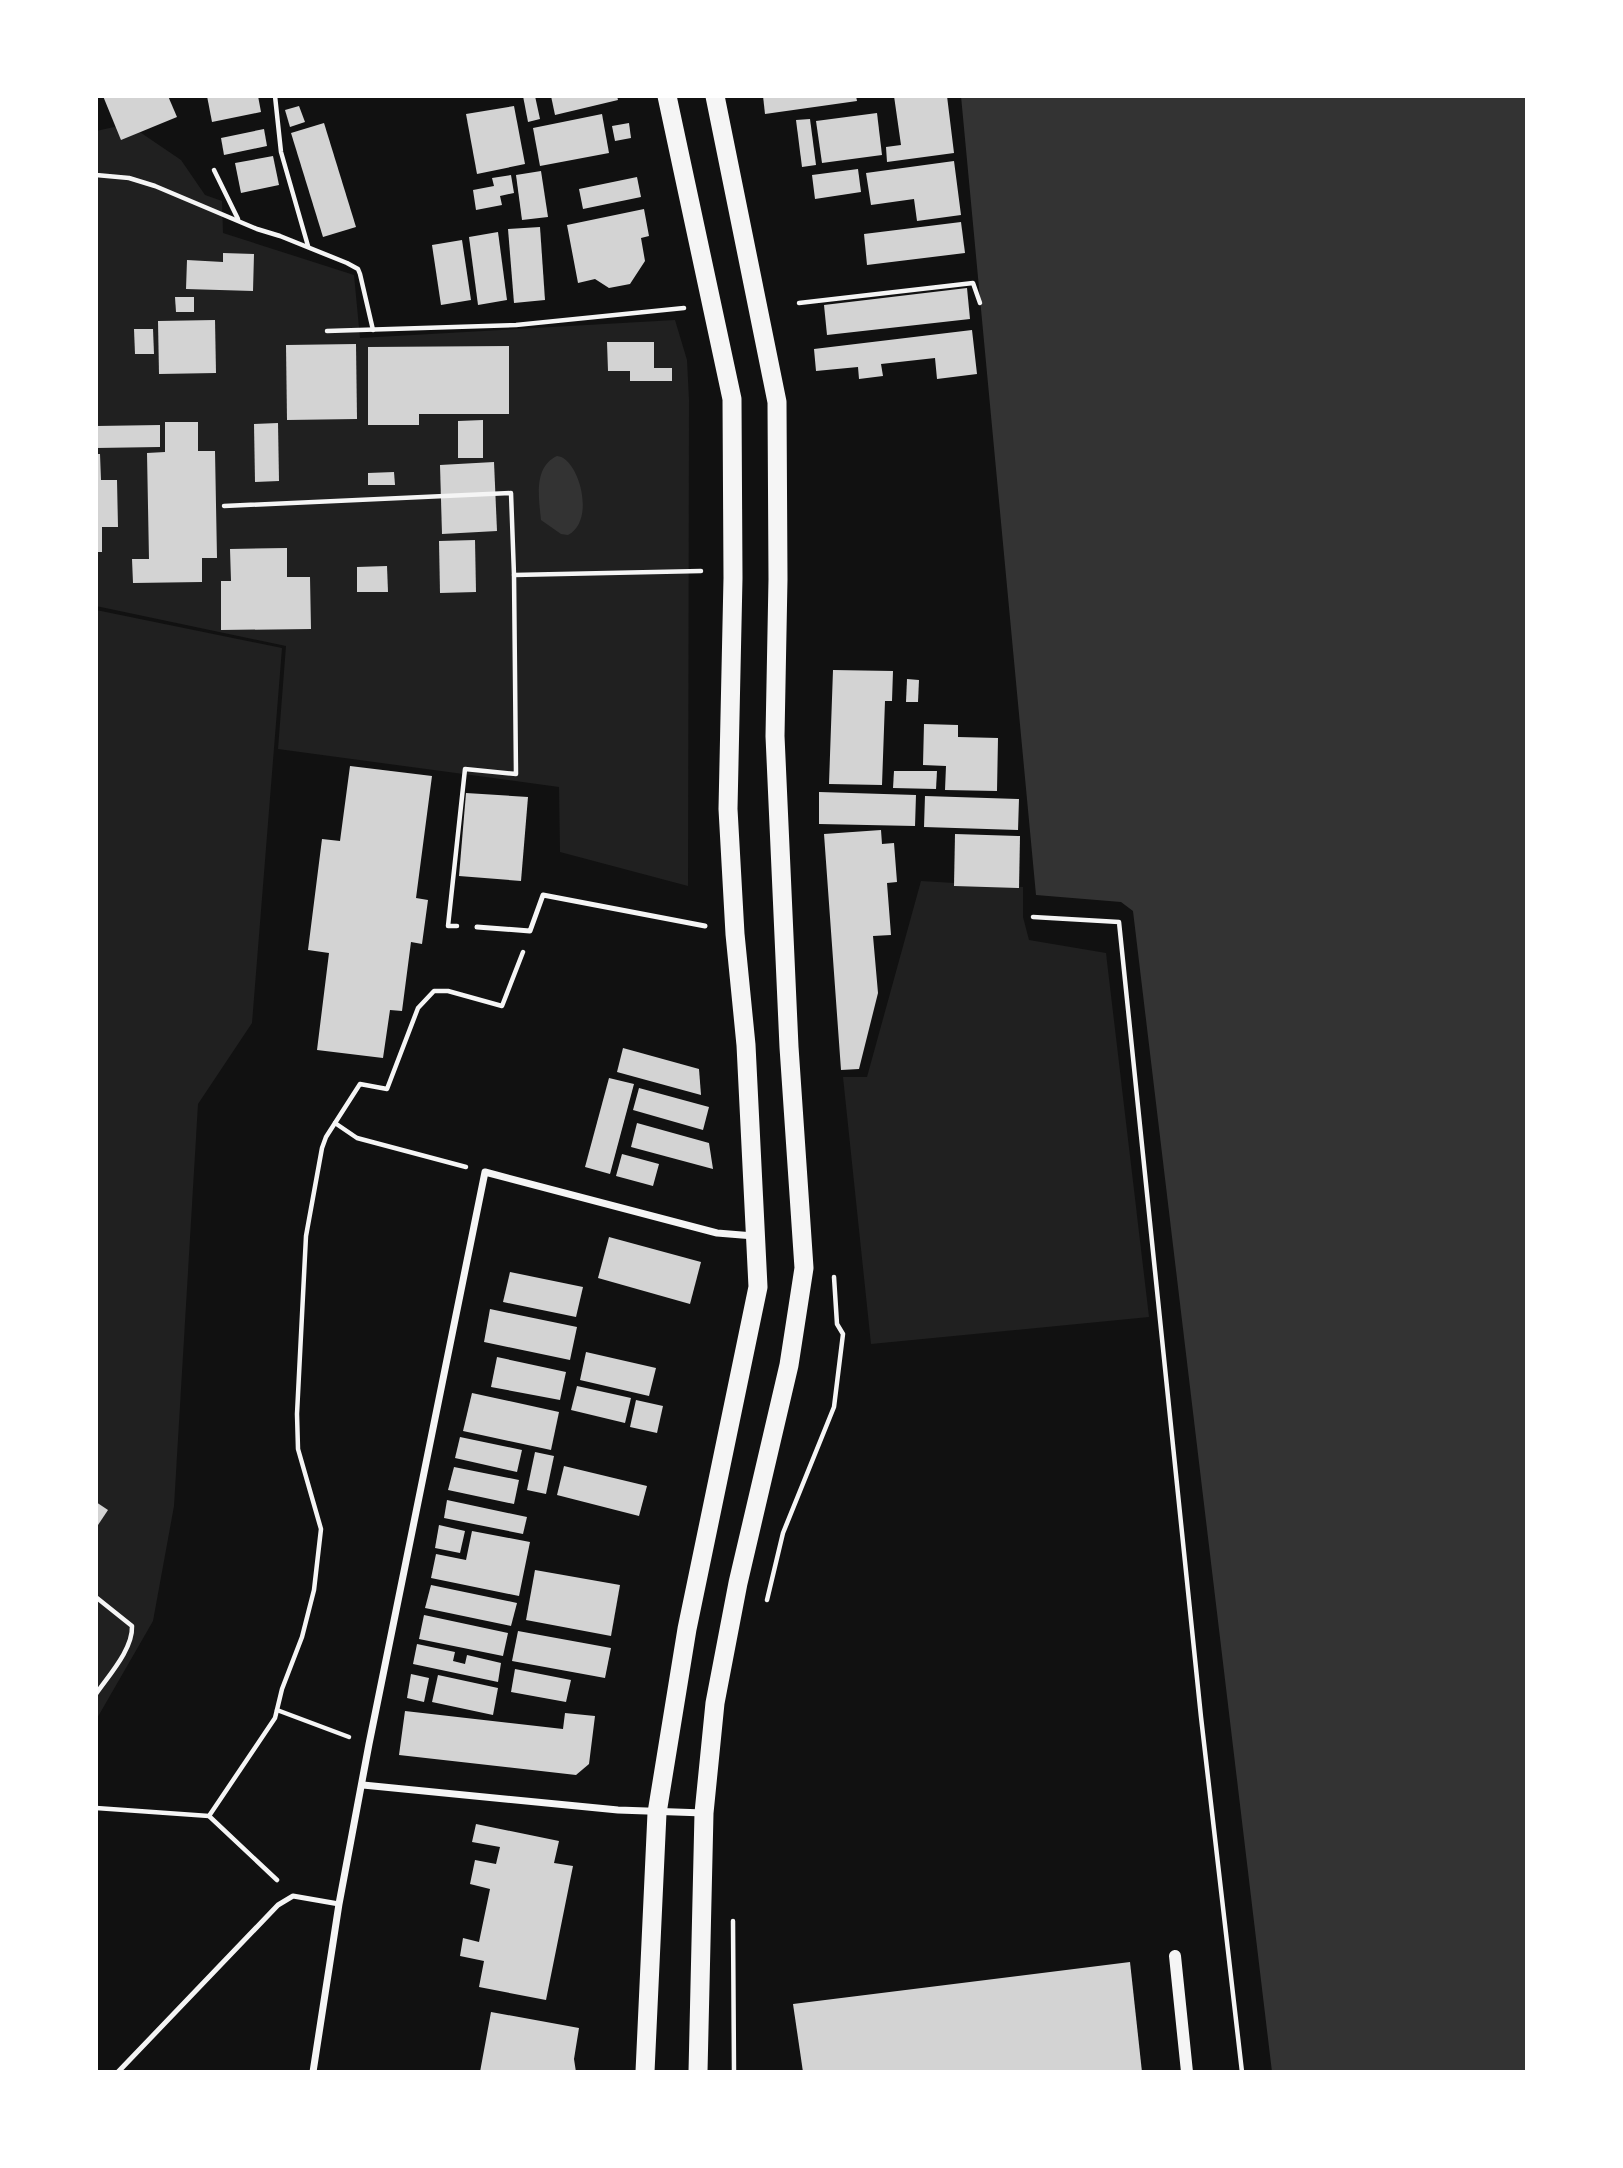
<svg xmlns="http://www.w3.org/2000/svg" width="1623" height="2168" font-family="'Fira Sans Condensed',sans-serif">
	<style>
		.green { fill: #202020 }
		.water { fill: #333 }
		.building { fill: #d3d3d3 }
		.lines { fill: none; stroke-linecap: round; stroke-linejoin: round }
		.path { stroke: #f5f5f5; stroke-width: 4.5 }
		.service { stroke: #f5f5f5; stroke-width: 5 }
		.minor { stroke: #f5f5f5; stroke-width: 7 }
		.tertiary { stroke: #f5f5f5; stroke-width: 12 }
		.trunk { stroke: #f5f5f5; stroke-width: 19 }
	</style>
	<rect width="100%" height="100%" fill="#111"/>
	<!-- green -->
	<g class="green">
		<path d="M128,124L181,160L205,195L222,201L223,233L354,275L360,338L675,320L687,360L689,400L688,886L560,852L559,787L278,749L286,646L96,606V131Z"/>
		<path d="M96,610L282,648L252,1023L198,1104L174,1506L153,1621L96,1720Z"/>
		<path d="M921,881L1023,887V917L1029,940L1106,953L1149,1317L871,1344L843,1077H867Z"/>
	</g>
	<!-- water -->
	<g class="water">
		<path d="M961,96H1527V2072H1272L1133,911L1121,902L1036,895Z"/>
		<path d="M557,456C578,457 597,520 568,535L561,534L541,520C539,499 533,467 557,456Z"/>
	</g>
	<!-- building -->
	<g class="building">
		<path d="M103,96H168L177,117L121,140Z"/>
		<path d="M207,96H258L261,112L212,122Z"/>
		<path d="M523,96H535L540,119L528,122Z"/>
		<path d="M551,96H617L618,100L555,115Z"/>
		<path d="M763,96H856L857,101L765,114Z"/>
		<path d="M894,96H947L954,153L887,162L886,147L901,145Z"/>
		<path d="M299,106L305,122L290,127L285,110Z"/>
		<path d="M514,106L525,164L477,174L466,114Z"/>
		<path d="M877,113L882,155L822,163L816,121Z"/>
		<path d="M602,114L609,153L540,166L533,128Z"/>
		<path d="M810,119L816,165L802,167L796,120Z"/>
		<path d="M324,123L356,227L323,237L291,133Z"/>
		<path d="M629,123L631,138L615,141L612,126Z"/>
		<path d="M264,129L267,146L224,155L221,138Z"/>
		<path d="M273,156L279,185L241,193L235,163Z"/>
		<path d="M954,161L961,215L917,221L914,199L871,205L866,173Z"/>
		<path d="M858,169L861,192L815,199L812,175Z"/>
		<path d="M541,171L548,217L522,220L516,175Z"/>
		<path d="M511,175L514,193L500,196L502,205L476,210L473,190L494,186L492,178Z"/>
		<path d="M637,177L641,197L583,209L579,189Z"/>
		<path d="M644,209L649,236L641,238L645,261L630,284L609,288L595,279L578,283L567,225Z"/>
		<path d="M961,222L965,253L867,265L864,234Z"/>
		<path d="M540,227L545,300L514,303L508,229Z"/>
		<path d="M498,232L507,300L478,305L469,237Z"/>
		<path d="M462,240L471,300L441,305L432,245Z"/>
		<path d="M223,253L254,254L253,291L186,289L187,260L223,262Z"/>
		<path d="M967,288L970,319L827,335L824,305Z"/>
		<path d="M175,297H194V312H176Z"/>
		<path d="M215,320L216,373L159,374L158,321Z"/>
		<path d="M134,329H153L154,354H135Z"/>
		<path d="M972,330L977,374L937,379L935,358L881,364L883,376L859,379L858,367L816,371L814,349Z"/>
		<path d="M607,342H654V368H672V381H630V371H608Z"/>
		<path d="M356,344L357,419L287,420L286,345Z"/>
		<path d="M509,346V414H419V425H368V347Z"/>
		<path d="M483,420V458H458V421Z"/>
		<path d="M165,422H198V451H215L217,558H202V582L133,583L132,559H149L147,453L165,452Z"/>
		<path d="M278,423L279,481L255,482L254,424Z"/>
		<path d="M160,425V447L96,448V426Z"/>
		<path d="M96,454H100L101,480H117L118,527H102V552H96Z"/>
		<path d="M494,462L497,531L442,534L440,465Z"/>
		<path d="M394,472L395,485H368V473Z"/>
		<path d="M475,540L476,592L440,593L439,541Z"/>
		<path d="M287,548V577H310L311,629L221,630V581H231L230,549Z"/>
		<path d="M387,566L388,592H357V567Z"/>
		<path d="M833,670L893,671L892,701H885L882,785L829,784Z"/>
		<path d="M907,679L919,680L918,702H906Z"/>
		<path d="M924,724L958,725V737L998,738L997,791L945,790L946,766L923,765Z"/>
		<path d="M350,766L432,776L416,898L428,900L422,944L411,942L402,1011L390,1010L383,1058L317,1050L329,953L308,950L322,839L340,841Z"/>
		<path d="M894,771H937L936,789L893,788Z"/>
		<path d="M819,792L916,795L915,826L819,824Z"/>
		<path d="M466,793L528,797L521,881L459,876Z"/>
		<path d="M925,796L1019,799L1018,830L924,827Z"/>
		<path d="M881,830L882,844L894,843L897,882L887,883L891,935L873,936L878,993L859,1069L841,1070L824,834Z"/>
		<path d="M955,834L1020,836L1019,888L954,886Z"/>
		<path d="M623,1048L699,1069L701,1095L617,1072Z"/>
		<path d="M609,1078L634,1084L610,1174L585,1167Z"/>
		<path d="M639,1088L709,1107L703,1130L633,1110Z"/>
		<path d="M637,1123L709,1143L713,1169L631,1147Z"/>
		<path d="M622,1154L659,1164L653,1186L616,1176Z"/>
		<path d="M609,1237L701,1262L690,1304L598,1278Z"/>
		<path d="M510,1272L583,1287L576,1317L503,1302Z"/>
		<path d="M490,1309L577,1327L570,1360L484,1342Z"/>
		<path d="M586,1352L656,1368L649,1396L580,1380Z"/>
		<path d="M497,1357L566,1372L560,1400L491,1387Z"/>
		<path d="M577,1386L631,1398L625,1423L571,1410Z"/>
		<path d="M472,1393L559,1412L551,1450L463,1431Z"/>
		<path d="M636,1400L663,1406L657,1433L630,1427Z"/>
		<path d="M460,1437L522,1450L517,1472L455,1458Z"/>
		<path d="M535,1452L554,1456L546,1494L527,1490Z"/>
		<path d="M564,1466L647,1486L639,1516L557,1495Z"/>
		<path d="M454,1467L519,1480L514,1504L448,1490Z"/>
		<path d="M447,1500L527,1517L523,1534L444,1518Z"/>
		<path d="M96,1502L108,1510L96,1528Z"/>
		<path d="M439,1525L465,1531L460,1553L435,1548Z"/>
		<path d="M472,1531L530,1542L519,1596L431,1578L436,1554L466,1560Z"/>
		<path d="M535,1570L620,1585L611,1636L526,1620Z"/>
		<path d="M431,1585L517,1603L511,1626L425,1608Z"/>
		<path d="M424,1615L508,1633L503,1656L419,1639Z"/>
		<path d="M518,1631L611,1648L605,1678L512,1661Z"/>
		<path d="M417,1644L455,1652L453,1661L465,1664L467,1655L501,1663L498,1682L413,1664Z"/>
		<path d="M515,1669L571,1680L566,1702L511,1692Z"/>
		<path d="M411,1674L429,1678L424,1702L407,1698Z"/>
		<path d="M438,1675L498,1688L493,1715L432,1702Z"/>
		<path d="M405,1711L563,1729L565,1713L595,1716L589,1764L576,1775L399,1755Z"/>
		<path d="M476,1824L559,1841L554,1863L573,1866L546,2000L479,1987L484,1961L460,1956L463,1938L479,1942L490,1889L470,1884L475,1860L496,1864L500,1847L472,1842Z"/>
		<path d="M1130,1962L1142,2072H803L793,2004Z"/>
		<path d="M491,2012L579,2028L574,2059L576,2072H480Z"/>
	</g>
	<g class="lines">
		<!-- path -->
		<g class="path">
			<path d="M275,96L281,152L308,246"/>
			<path d="M214,170L238,219"/>
			<path d="M96,175L129,178L155,186L257,229L280,236L347,263L358,269L360,274L373,330"/>
			<path d="M799,303L973,283L980,303"/>
			<path d="M327,331L516,325L684,308"/>
			<path d="M224,506L511,493L514,575L701,571"/>
			<path d="M1033,917L1119,922L1201,1717L1242,2072"/>
			<path d="M457,926H448L465,769L516,774L514,575"/>
			<path d="M335,1123L357,1138L466,1167"/>
			<path d="M767,1600L783,1533L834,1407L843,1334L837,1324L834,1277"/>
			<path d="M96,1694C109,1675 133,1649 132,1626L97,1598"/>
			<path d="M277,1710L349,1737"/>
			<path d="M96,1808L209,1816L275,1718L282,1689L302,1637L314,1590L321,1529L298,1449L297,1414L306,1236L322,1148L326,1137L360,1084L387,1089L418,1008L434,991H448L502,1006L523,952"/>
			<path d="M209,1816L277,1880"/>
			<path d="M733,1921L734,2072"/>
		</g>
		<!-- service -->
		<g class="service">
			<path d="M477,927L530,931L543,895L705,926"/>
			<path d="M118,2072L278,1905L293,1896L339,1904"/>
		</g>
		<!-- minor -->
		<g class="minor">
			<path d="M363,1785L618,1810L704,1813"/>
			<path d="M313,2072L339,1904L369,1744L485,1172L717,1233L754,1236"/>
		</g>
		<!-- tertiary -->
		<path class="tertiary" d="M1175,1956L1187,2072"/>
		<!-- trunk -->
		<g class="trunk">
			<path d="M645,2072L657,1813L687,1629L758,1287L746,1045L735,934L728,809L733,578L732,399L667,96"/>
			<path d="M698,2072L704,1813L715,1703L738,1583L789,1365L804,1268L789,1047L775,736L778,579L777,402L715,96"/>
		</g>
	</g>
	<!-- border -->
	<rect width="1623" height="2168" fill="none" stroke="#ffffff" stroke-width="196"/>
</svg>
